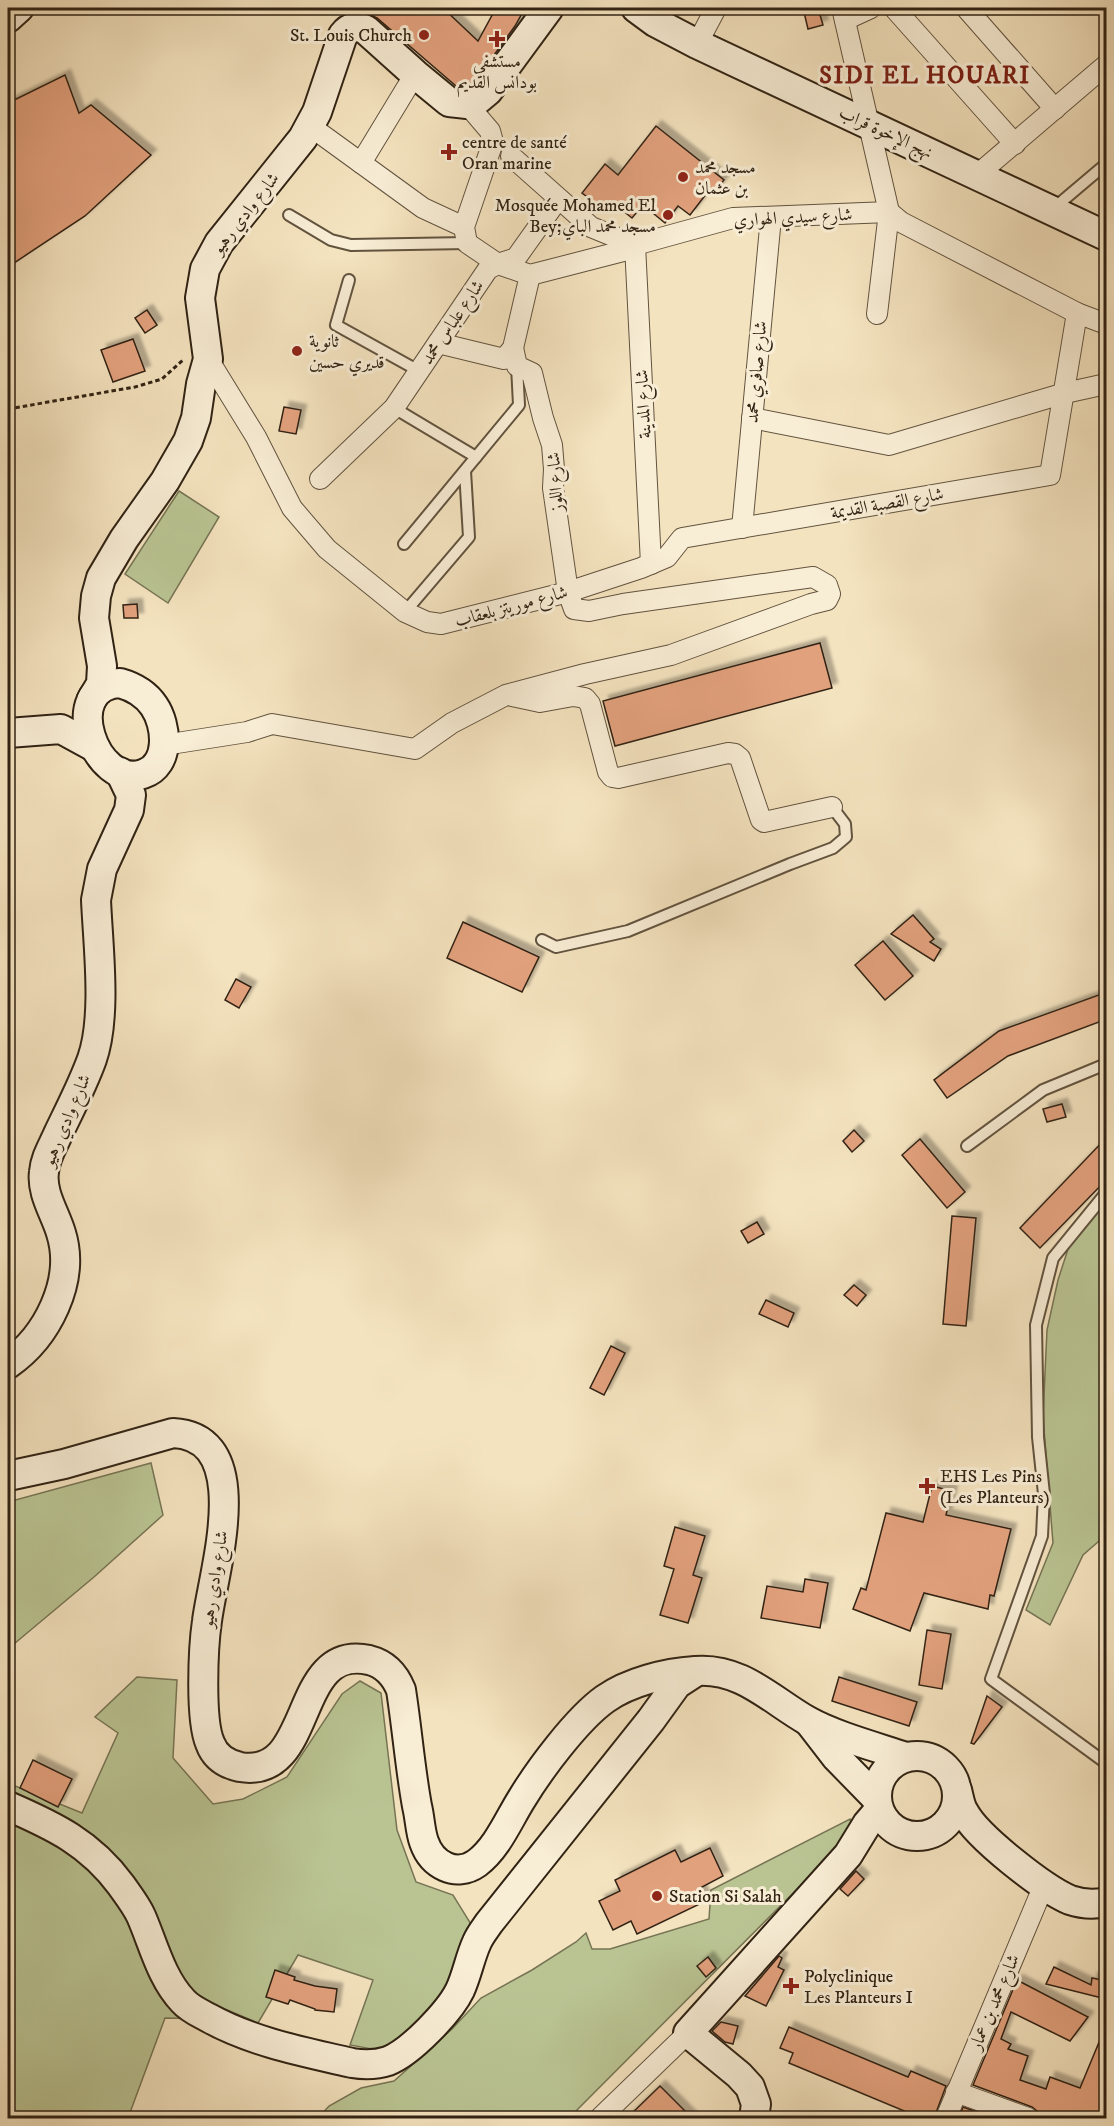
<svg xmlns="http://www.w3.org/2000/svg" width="1114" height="2126" font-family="'IM FELL DW Pica',Amiri,serif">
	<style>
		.green { fill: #bac493; stroke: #767454; stroke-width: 1.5 }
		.building { fill: #e2a17d; stroke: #312314; stroke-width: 1.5; filter: url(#shadow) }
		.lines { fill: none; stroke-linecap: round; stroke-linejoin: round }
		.lane-casing { stroke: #62533f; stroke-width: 14 }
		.street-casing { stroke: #62533f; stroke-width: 22 }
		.secondary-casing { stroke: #312314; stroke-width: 32 }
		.path { stroke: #312314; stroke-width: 3; stroke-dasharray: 4.5 3; stroke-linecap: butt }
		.lane { stroke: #f8edd5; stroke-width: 10 }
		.street { stroke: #f8edd5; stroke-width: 20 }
		.secondary { stroke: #f8edd5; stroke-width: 28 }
		.poi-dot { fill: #8f2418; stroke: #f8edd5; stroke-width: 2 }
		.labels { text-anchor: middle; stroke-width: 6; stroke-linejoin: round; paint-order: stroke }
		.poi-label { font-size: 18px; fill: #312314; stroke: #f8edd5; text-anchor: start }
		.street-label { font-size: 18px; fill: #312314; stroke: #f8edd5 }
		.district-label { font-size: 24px; font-weight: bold; letter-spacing: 1.5px; fill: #7a1f14; stroke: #f8edd5 }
	</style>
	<defs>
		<filter id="shadow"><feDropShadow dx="5.5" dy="-5.5" stdDeviation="1.5" flood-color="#0004"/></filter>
	</defs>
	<rect width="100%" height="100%" fill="#f4e3bf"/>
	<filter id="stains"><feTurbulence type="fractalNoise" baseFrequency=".00333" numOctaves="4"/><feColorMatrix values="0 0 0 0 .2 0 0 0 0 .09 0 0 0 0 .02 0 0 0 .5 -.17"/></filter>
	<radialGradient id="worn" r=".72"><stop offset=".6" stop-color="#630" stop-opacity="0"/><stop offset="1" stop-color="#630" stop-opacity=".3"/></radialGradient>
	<!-- green -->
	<g class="green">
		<path d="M179,491L219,517L168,603L125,574Z"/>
		<path d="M1106,1200V1535L1083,1555L1050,1625L1026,1610L1053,1543L1043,1417L1047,1330L1058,1280L1069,1246Z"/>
		<path d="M151,1463L163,1515L94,1577L8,1649V1502Z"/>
		<path d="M137,1677L177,1680L173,1758L213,1804L243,1799L287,1777L342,1694L360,1681L381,1693L397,1830L416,1882L453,1895L474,1929L442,1994L403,2038L383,2051L350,2045L373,1980L298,1955L258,2023L220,2007L211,2019L165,2018L128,2118H8V1783L82,1813L118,1733L95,1717Z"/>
		<path d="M850,1819L853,1833L569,2118H318L329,2106L361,2088L394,2081L452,2029L481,1998L532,1970L576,1942L586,1933L592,1949H610L709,1919L711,1890Z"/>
	</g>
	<!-- building -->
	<g class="building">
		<path d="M344,8H443L478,41L496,8H525L515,26L476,80L465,87L456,86L377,18L363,12H349Z"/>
		<path d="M803,8H818L823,25L808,29Z"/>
		<path d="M65,75L79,113L91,105L151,155L85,216L8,267V103Z"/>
		<path d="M656,126L724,180L714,193L710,189L690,215L678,206L665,223L643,205L632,218L612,202L605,210L582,193L605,164L618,175Z"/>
		<path d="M147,310L157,325L145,333L135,318Z"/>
		<path d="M133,339L145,371L113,382L101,350Z"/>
		<path d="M284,407L301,410L296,434L279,431Z"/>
		<path d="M137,604L138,618H124L123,605Z"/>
		<path d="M820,643L832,688L615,746L603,701Z"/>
		<path d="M913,915L934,939L930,942L941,949L934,961L891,934Z"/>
		<path d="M463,922L539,957L522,992L447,958Z"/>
		<path d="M883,941L913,976L885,1000L855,965Z"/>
		<path d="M236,979L251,987L239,1008L225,1000Z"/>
		<path d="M1107,992V1019L1008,1056L947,1098L934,1080L999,1031Z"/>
		<path d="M1062,1104L1066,1117L1047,1122L1043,1109Z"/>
		<path d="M854,1130L864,1141L852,1152L843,1141Z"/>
		<path d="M1107,1137V1179L1040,1248L1020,1228Z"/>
		<path d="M920,1139L965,1192L947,1208L902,1155Z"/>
		<path d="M952,1216L976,1218L966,1326L943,1324Z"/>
		<path d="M757,1222L764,1234L748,1243L741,1231Z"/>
		<path d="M854,1285L866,1295L857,1306L844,1295Z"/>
		<path d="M766,1300L794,1313L788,1327L759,1314Z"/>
		<path d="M611,1346L625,1353L604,1395L590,1388Z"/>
		<path d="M932,1486L952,1491L946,1515L1011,1529L994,1596L990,1595L988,1609L924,1593L910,1631L853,1609L861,1588L866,1590L886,1513L923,1522Z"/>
		<path d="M675,1527L705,1536L693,1575L702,1578L688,1623L660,1615L674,1569L664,1566Z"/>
		<path d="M805,1579L828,1583L820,1628L761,1618L767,1586L803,1592Z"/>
		<path d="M927,1630L951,1634L942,1689L919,1685Z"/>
		<path d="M839,1677L917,1702L909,1726L832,1701Z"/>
		<path d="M987,1696L1002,1707L974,1744L971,1743Z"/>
		<path d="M33,1760L72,1779L58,1807L20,1788Z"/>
		<path d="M710,1848L723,1876L700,1888L706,1901L637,1934L631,1921L613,1930L599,1901L620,1891L615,1880L675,1850L681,1862Z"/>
		<path d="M856,1871L864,1879L848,1896L840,1889Z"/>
		<path d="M779,1956L782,1958L778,1967L784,1970L766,2006L745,1996Z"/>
		<path d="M708,1957L716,1968L706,1977L697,1966Z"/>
		<path d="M1054,1967L1091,1985L1092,1978L1107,1981L1106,1999L1046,1984Z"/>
		<path d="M275,1970L295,1977L294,1980L315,1986L337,1989L334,2012L315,2010V2009L290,2000L288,2004L266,1997Z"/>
		<path d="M1017,1980L1088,2017L1070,2041L1011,2012L1001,2039L1011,2044L1008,2049L1028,2056L1020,2080L1046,2089L1050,2077L1080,2088L1107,2023V2099L1100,2118H1040L1037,2111L1032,2107L973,2085Z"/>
		<path d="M721,2022L738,2026L733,2044L725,2042L712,2031Z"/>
		<path d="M789,2027L908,2077L911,2071L946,2086L934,2118H921L789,2063L793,2053L780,2048Z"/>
		<path d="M660,2086L692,2118H627Z"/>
		<path d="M963,2107L994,2118H959Z"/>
	</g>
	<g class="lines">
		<defs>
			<g id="lane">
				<path d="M1054,208L1106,164"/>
				<path d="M289,215L331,240L351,245L467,243"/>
				<path d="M349,280L336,325L419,371"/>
				<path d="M394,408L476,457L404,544"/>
				<path d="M476,457L519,405L517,366"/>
				<path d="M405,612L469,537L465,471"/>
				<path d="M542,940L556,947L628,931L790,864L833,848L846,837L845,824L832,807"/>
				<path d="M967,1146L1043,1090L1106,1064"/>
				<path d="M1106,1193L1053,1258L1036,1325L1038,1437L1044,1494L1042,1536L991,1679L1106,1763"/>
			</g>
			<g id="street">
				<path d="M842,8L889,212L877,314"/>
				<path d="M894,8L1015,144"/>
				<path d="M966,8L1055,109"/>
				<path d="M845,20L871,8"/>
				<path d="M697,44L716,8"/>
				<path d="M467,104L490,131L493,142L464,227L467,243L498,264L530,275L623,251L635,245L733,218L889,212L901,222L1077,313L1106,324"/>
				<path d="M310,126L423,208L464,227"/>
				<path d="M511,156L591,227L635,245L651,564"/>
				<path d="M361,163L415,74"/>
				<path d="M977,175L1106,65"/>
				<path d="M438,343L504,359L513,348L530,275"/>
				<path d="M208,359L256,437L292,508L327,549L405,612L427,622L441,624L568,592L641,568L667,557L682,538L1050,475L1077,313"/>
				<path d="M752,418L889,445L1065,393L1106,384"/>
				<path d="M320,479L394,408L488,269L498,264L516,258L558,199"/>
				<path d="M742,528L771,217"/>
				<path d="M512,696L540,702L573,696L585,698L590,704L608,772L612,777L618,778L728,753L735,754L740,758L761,820L764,822L832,807"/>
				<path d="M164,745L247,732L272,724L415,749L452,723L506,695L585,674L671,655L811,604L827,600L830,594L827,585L813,577L623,604L589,611L574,609L568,592L553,488L554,469L552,445L543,418L532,373L517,366L513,348"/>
				<path d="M956,2092L1028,2118"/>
				<path d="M600,2118L688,2033"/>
				<path d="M946,2118L1044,1885"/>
			</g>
			<g id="secondary">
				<path d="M636,8L655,22L697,44L1106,236"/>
				<path d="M8,18L19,8"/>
				<path d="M120,683C134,687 146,694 154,706C167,725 171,765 143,774C95,790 59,686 120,683Z"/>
				<path d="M92,699L101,684L102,666L94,618L96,596L101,578L124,539L165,481L188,441L196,418L201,384L208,359L200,298L205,269L219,243L303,138L317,112L343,35C349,27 356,25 366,30L415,74L449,102L467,104L476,101L488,91L549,8"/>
				<path d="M8,733L61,729L94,747"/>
				<path d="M8,1364C47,1337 76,1281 61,1233C55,1213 41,1193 44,1172C45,1158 53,1146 58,1134C70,1109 83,1084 92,1059C107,1016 98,946 96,900L102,869L129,810L131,795L120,772"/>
				<path d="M8,1476L64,1464L173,1433C257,1437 213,1572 207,1621C203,1648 200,1720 210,1743C215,1757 226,1764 240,1767C316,1780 291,1643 369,1660C385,1664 395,1675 401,1690C407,1728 410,1768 417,1806C420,1818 420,1831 424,1842C432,1865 456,1878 477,1863C497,1848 508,1821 521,1800C539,1770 577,1719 605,1699C629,1682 665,1673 695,1671C741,1667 771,1700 808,1721C835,1736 876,1747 906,1757"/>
				<path d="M809,1722L836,1757L877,1799"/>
				<circle cx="917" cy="1796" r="40"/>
				<path d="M957,1790C959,1797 960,1806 964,1812C977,1837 1044,1889 1070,1900C1082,1904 1094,1905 1106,1902"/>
				<path d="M8,1806C54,1826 90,1843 121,1885C128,1895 136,1905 141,1916C153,1943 161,1978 183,2001C190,2009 200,2013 209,2018C252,2042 304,2052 352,2063C364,2065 376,2065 388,2061C411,2052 450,2011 460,1990C467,1975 470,1957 477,1942C480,1935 485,1929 489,1923L651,1720L677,1684L697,1671"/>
				<path d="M754,2118L756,2104L750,2087L739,2075L688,2033L848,1855L867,1824L879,1810"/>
			</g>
		</defs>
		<!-- lane casing -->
		<use href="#lane" class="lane-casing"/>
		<!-- street casing -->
		<use href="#street" class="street-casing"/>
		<!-- secondary casing -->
		<use href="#secondary" class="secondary-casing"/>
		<!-- path -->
		<path class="path" d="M8,409L135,387L162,379L184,359"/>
		<!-- lane -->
		<use href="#lane" class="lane"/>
		<!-- street -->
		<use href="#street" class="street"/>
		<!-- secondary -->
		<use href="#secondary" class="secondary"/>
	</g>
	<!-- markers -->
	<g class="poi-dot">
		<circle cx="424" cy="35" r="6"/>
		<path d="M494 30h6v6h6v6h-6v6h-6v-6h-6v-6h6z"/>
		<path d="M446 143h6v6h6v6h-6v6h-6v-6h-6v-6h6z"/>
		<circle cx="683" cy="177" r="6"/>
		<circle cx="668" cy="215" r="6"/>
		<circle cx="297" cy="351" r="6"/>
		<path d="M924 1477h6v6h6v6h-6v6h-6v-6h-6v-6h6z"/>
		<circle cx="657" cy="1896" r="6"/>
		<path d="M788 1977h6v6h6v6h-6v6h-6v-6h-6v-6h6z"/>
	</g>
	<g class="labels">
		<!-- poi labels -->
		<g class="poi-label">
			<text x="412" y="41" text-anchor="end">St. Louis Church</text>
			<text x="497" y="67" text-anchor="middle">مستشفى<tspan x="497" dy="21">بودانس القديم</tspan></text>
			<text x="462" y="148">centre de santé<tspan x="462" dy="21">Oran marine</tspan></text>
			<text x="695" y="173">مسجد محمد<tspan x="695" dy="21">بن عثمان</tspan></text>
			<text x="656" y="211" text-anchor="end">Mosquée Mohamed El<tspan x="656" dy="21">Bey;مسجد محمد الباي</tspan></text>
			<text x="309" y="347">ثانوية<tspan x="309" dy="21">قديري حسين</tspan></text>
			<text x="940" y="1482">EHS Les Pins<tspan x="940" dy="21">(Les Planteurs)</tspan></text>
			<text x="669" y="1902">Station Si Salah</text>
			<text x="804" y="1982">Polyclinique<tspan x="804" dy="21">Les Planteurs I</tspan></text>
		</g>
		<!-- street labels -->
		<g class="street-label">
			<text transform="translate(886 132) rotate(25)" y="6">نهج الإخوة قراب</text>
			<text transform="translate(245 213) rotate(-52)" y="6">شارع وادي رهيو</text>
			<text transform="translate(793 217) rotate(-3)" y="6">شارع سيدي الهواري</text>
			<text transform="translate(452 322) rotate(-56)" y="6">شارع علباس محمد</text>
			<text transform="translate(756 372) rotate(-85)" y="6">شارع صافري محمد</text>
			<text transform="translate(643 404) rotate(-93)" y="6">شارع المدينة</text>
			<text transform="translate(555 482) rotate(-94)" y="6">شارع اللوز</text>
			<text transform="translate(887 503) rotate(-10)" y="6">شارع القصبة القديمة</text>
			<text transform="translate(511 606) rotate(-15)" y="6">شارع موريتز بلعقاب</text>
			<text transform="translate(66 1120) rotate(-67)" y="6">شارع وادي رهيو</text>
			<text transform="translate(214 1579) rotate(-81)" y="6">شارع وادي رهيو</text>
			<text transform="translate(994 2002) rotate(-67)" y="6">شارع محمد بن عمار</text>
		</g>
		<!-- district labels -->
		<g class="district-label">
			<text x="925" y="83">SIDI EL HOUARI</text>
		</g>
	</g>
	<!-- margin -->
	<rect width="1114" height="2126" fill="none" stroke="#f4e3bf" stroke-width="30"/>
	<rect x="9" y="9" width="1096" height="2108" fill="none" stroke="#312314" stroke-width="3"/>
	<rect x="15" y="15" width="1084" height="2096" fill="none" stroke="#312314" stroke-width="1.5"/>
	<rect width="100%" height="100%" filter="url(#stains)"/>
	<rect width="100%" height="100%" fill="url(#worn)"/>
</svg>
